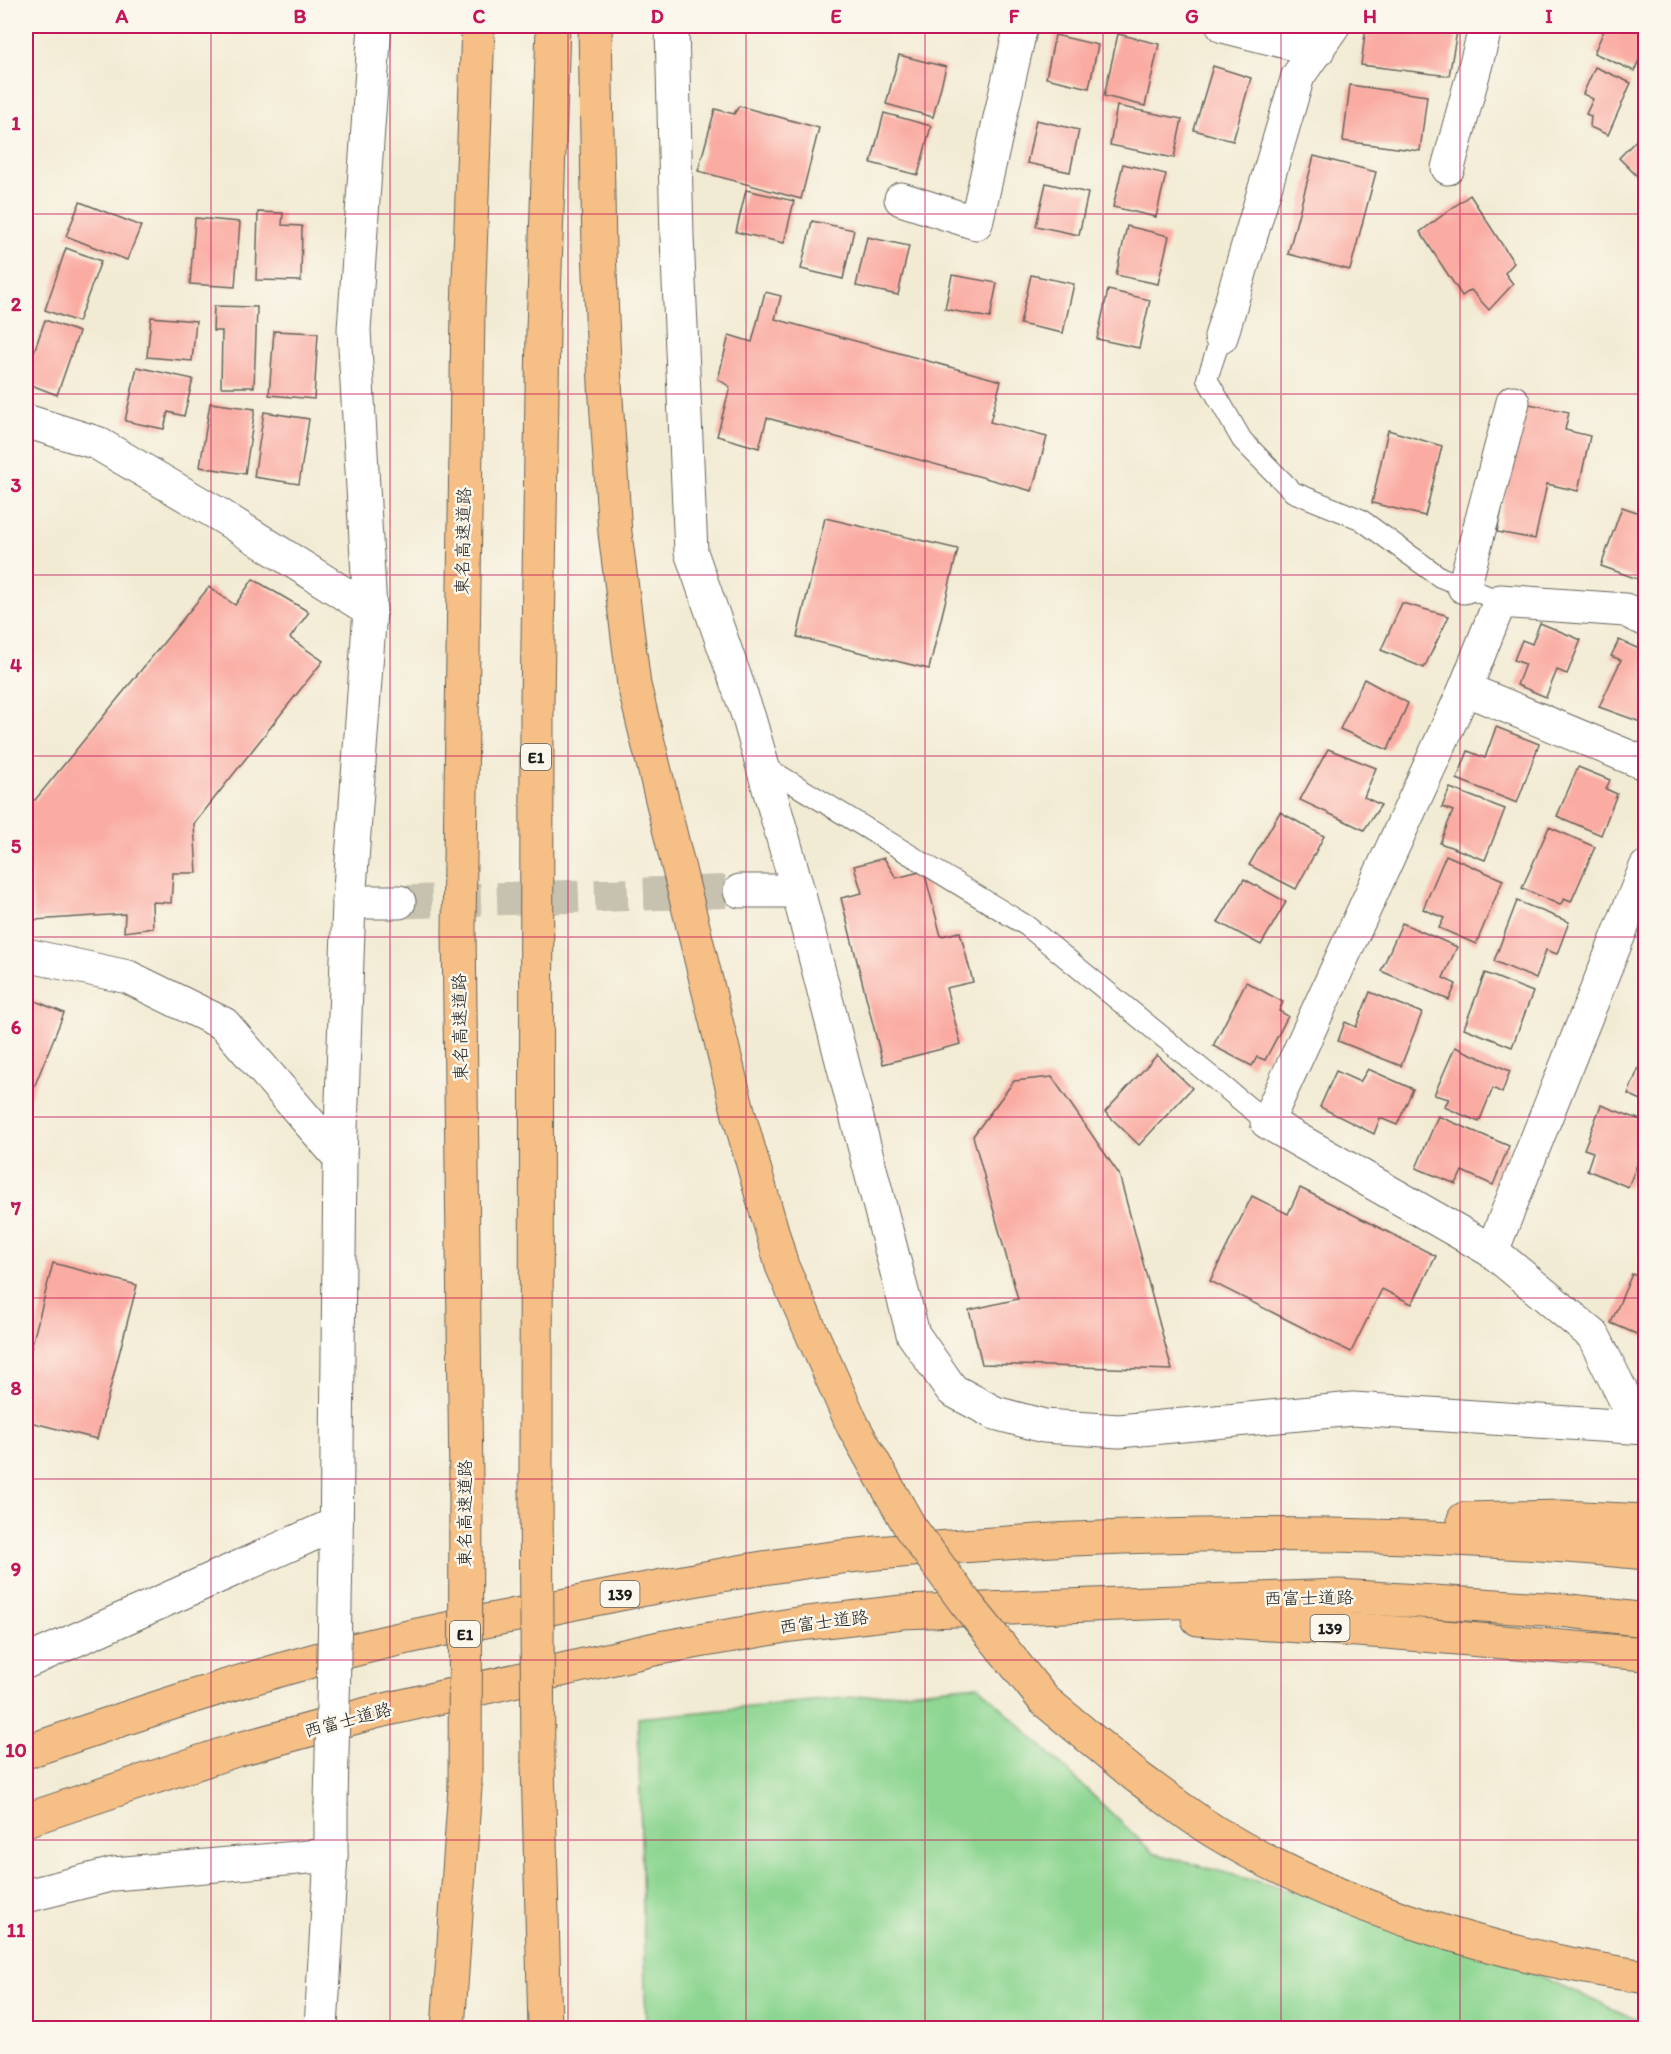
<svg xmlns="http://www.w3.org/2000/svg" width="1671" height="2054" font-family="Itim,'Klee One',sans-serif">
	<style>
		.green { fill: #8dd691; stroke: #547956; stroke-width: 1.5 }
		.building { fill: #faaba2 }
		.lines { fill: none; stroke-linecap: round; stroke-linejoin: round }
		.street-tunnel { stroke: #c7c2af; stroke-width: 33; stroke-dasharray: 33 16; stroke-linecap: butt }
		.lane-casing { stroke: #67645c; stroke-width: 22 }
		.street-casing { stroke: #67645c; stroke-width: 35 }
		.highway-casing { stroke: #67645c; stroke-width: 35 }
		.lane { stroke: #fff; stroke-width: 20 }
		.street { stroke: #fff; stroke-width: 33 }
		.highway { stroke: #f5bf86; stroke-width: 33 }
		.street-bridge-casing { stroke: #67645c; stroke-width: 35; stroke-linecap: butt }
		.highway-bridge-casing { stroke: #67645c; stroke-width: 35; stroke-linecap: butt }
		.street-bridge { stroke: #fff; stroke-width: 33 }
		.highway-bridge { stroke: #f5bf86; stroke-width: 33 }
		.grid { fill: none; stroke: #c2185b; stroke-width: 1.5; stroke-opacity: 0.55 }
		.labels { text-anchor: middle; stroke-width: 5; stroke-linejoin: round; paint-order: stroke }
		.shield { fill: #fbf7ec; stroke: #5f5e5a; stroke-width: 1.5 }
		.shield-label { font-size: 16px; font-weight: bold; fill: #1c1c1c }
		.street-label { font-size: 18px; fill: #1c1c1c; stroke: #fbf7ec }
		.neatline { fill: none; stroke: #c2185b; stroke-width: 2 }
		.grid-label { font-size: 20px; text-anchor: middle; font-weight: bold; fill: #c2185b }
	</style>
	<rect width="100%" height="100%" fill="#fbf7ec"/>
	<filter id="ink" filterUnits="userSpaceOnUse"><feTurbulence type="fractalNoise" baseFrequency=".0167" numOctaves="2"/><feDisplacementMap in="SourceGraphic" scale="12" xChannelSelector="R" yChannelSelector="G"/><feConvolveMatrix kernelMatrix="1 2 1 2 8 2 1 2 1" color-interpolation-filters="sRGB"/></filter>
	<filter id="wash" filterUnits="userSpaceOnUse"><feTurbulence type="fractalNoise" baseFrequency=".008" numOctaves="4" result="noise"/><feDisplacementMap in="SourceGraphic" scale="24" xChannelSelector="R" yChannelSelector="G"/><feGaussianBlur stdDeviation="1.35" result="paint"/><feColorMatrix in="noise" values="0 0 0 0 0 0 0 0 0 0 0 0 0 0 0 0 0 1.4 0 .05"/><feComposite in="paint" operator="in"/></filter>
	<g filter="url(#wash)">
		<rect width="100%" height="100%" fill="#f2ebd4"/>
		<!-- green -->
		<path class="green" d="M978,1685L1153,1853L1441,1932L1645,2023V2028H646L638,1718Z"/>
		<g id="blocks">
			<!-- building -->
			<g class="building">
				<path d="M1366,26H1458L1449,76L1361,65Z"/>
				<path d="M1606,26H1637L1646,29V45L1634,71L1594,53Z"/>
				<path d="M1118,34L1159,44L1145,106L1104,96Z"/>
				<path d="M1055,35L1098,45L1089,88L1046,78Z"/>
				<path d="M899,55L946,67L933,117L886,104Z"/>
				<path d="M1213,66L1251,78L1233,141L1194,130Z"/>
				<path d="M1595,67L1631,83L1608,135L1590,127L1591,116L1586,114L1593,99L1583,94Z"/>
				<path d="M1350,85L1427,96L1420,151L1343,141Z"/>
				<path d="M739,106L819,128L801,199L698,171L715,109L734,114Z"/>
				<path d="M1117,106L1182,119L1174,158L1110,145Z"/>
				<path d="M884,113L931,126L918,175L871,163Z"/>
				<path d="M1036,120L1079,130L1070,172L1027,163Z"/>
				<path d="M1646,130V185L1619,158Z"/>
				<path d="M1314,156L1376,172L1350,270L1288,254Z"/>
				<path d="M1123,164L1166,174L1156,217L1113,207Z"/>
				<path d="M1046,183L1088,193L1079,235L1036,226Z"/>
				<path d="M746,190L794,201L784,243L736,232Z"/>
				<path d="M1470,195L1514,263L1505,273L1513,284L1489,310L1471,290L1462,296L1420,232Z"/>
				<path d="M80,202L141,226L127,260L66,236Z"/>
				<path d="M258,212L283,213L282,225L302,226L301,281L256,280Z"/>
				<path d="M195,218L240,222L235,287L190,284Z"/>
				<path d="M812,221L854,230L843,279L801,269Z"/>
				<path d="M1127,226L1169,236L1158,284L1116,275Z"/>
				<path d="M867,237L909,246L898,295L856,286Z"/>
				<path d="M66,248L101,261L78,322L45,310Z"/>
				<path d="M952,275L997,283L990,318L945,309Z"/>
				<path d="M1031,275L1074,284L1063,333L1020,324Z"/>
				<path d="M1108,290L1150,300L1139,348L1097,339Z"/>
				<path d="M765,292L781,296L775,319L1001,381L990,422L1047,437L1032,491L767,418L759,448L717,436L730,387L718,379L729,335L752,342Z"/>
				<path d="M214,306L257,307L254,387H221L222,331H213Z"/>
				<path d="M151,317L196,321L192,361L147,357Z"/>
				<path d="M45,320L79,332L57,395L26,383V375Z"/>
				<path d="M274,331L318,333L314,399L269,395Z"/>
				<path d="M137,367L193,379L184,416L168,412L164,429L125,421Z"/>
				<path d="M210,403L255,409L245,474L200,467Z"/>
				<path d="M1524,403L1569,412L1565,430L1590,436L1578,491L1547,484L1535,539L1497,532Z"/>
				<path d="M264,412L309,419L299,484L254,477Z"/>
				<path d="M1388,430L1442,446L1425,516L1372,503Z"/>
				<path d="M1622,507L1646,515V582L1601,566Z"/>
				<path d="M825,518L958,549L929,669L797,637Z"/>
				<path d="M253,579L309,612L290,638L323,661L194,824L197,873H173L171,903L152,902L153,928L124,932L125,914L34,920L26,839V799L35,800L209,587L235,605Z"/>
				<path d="M1402,603L1449,616L1424,668L1381,650Z"/>
				<path d="M1540,623L1581,640L1567,674L1557,670L1546,697L1517,685L1525,664L1514,660L1522,640L1532,644Z"/>
				<path d="M1619,640L1646,652V724L1599,707L1621,660L1611,656Z"/>
				<path d="M1364,679L1408,703L1388,750L1340,729Z"/>
				<path d="M1496,727L1539,744L1517,803L1457,779L1468,751L1485,758Z"/>
				<path d="M1328,749L1376,768L1364,797L1381,805L1364,830L1300,800Z"/>
				<path d="M1578,767L1610,780L1606,789L1617,794L1601,835L1557,816Z"/>
				<path d="M1450,788L1505,809L1485,860L1440,843L1453,811L1442,807Z"/>
				<path d="M1280,812L1324,836L1296,889L1249,865Z"/>
				<path d="M1549,827L1595,847L1571,902L1564,899L1560,905L1522,888Z"/>
				<path d="M1446,855L1503,880L1476,944L1439,928L1444,918L1423,909Z"/>
				<path d="M884,858L896,878L924,871L941,936L960,932L973,982L946,988L961,1044L883,1064L841,898L862,893L854,866Z"/>
				<path d="M1244,879L1286,902L1261,945L1218,922Z"/>
				<path d="M1517,901L1569,922L1557,954L1546,950L1536,979L1494,961Z"/>
				<path d="M1402,923L1457,947L1443,978L1456,984L1449,1000L1381,971Z"/>
				<path d="M1485,973L1533,992L1512,1047L1464,1028Z"/>
				<path d="M1246,982L1283,1002L1279,1011L1288,1016L1265,1060L1257,1057L1252,1066L1213,1046Z"/>
				<path d="M1370,992L1422,1013L1401,1066L1338,1041L1345,1022L1356,1027Z"/>
				<path d="M26,997L64,1013L26,1107Z"/>
				<path d="M1455,1047L1510,1071L1502,1093L1493,1088L1479,1122L1444,1107L1449,1099L1434,1095Z"/>
				<path d="M1646,1050V1102L1628,1094Z"/>
				<path d="M1157,1055L1192,1088L1139,1145L1105,1112Z"/>
				<path d="M1368,1069L1413,1089L1397,1125L1380,1118L1374,1134L1320,1107L1336,1071L1360,1082Z"/>
				<path d="M1052,1077L1119,1174L1172,1370L982,1364L969,1310L1018,1299L973,1136L1014,1081Z"/>
				<path d="M1601,1105L1646,1122V1143L1628,1187L1587,1170L1593,1152L1584,1149Z"/>
				<path d="M1438,1116L1509,1146L1493,1185L1462,1171L1456,1184L1416,1168Z"/>
				<path d="M1300,1188L1436,1256L1412,1304L1382,1289L1351,1352L1210,1281L1252,1196L1288,1214Z"/>
				<path d="M53,1263L137,1285L97,1439L26,1421V1368Z"/>
				<path d="M1632,1274L1646,1279V1338L1611,1323Z"/>
			</g>
		</g>
	</g>
	<g filter="url(#ink)">
		<use href="#blocks" fill-opacity="0" stroke="#67645c" stroke-width="1.5"/>
		<g class="lines">
			<!-- street-tunnel -->
			<path class="street-tunnel" d="M399,902L740,891"/>
			<defs>
				<g id="lane">
					<path d="M1221,337L1207,379L1242,440L1293,492L1360,519L1440,577L1500,601"/>
					<path d="M761,764L1027,926L1267,1122"/>
				</g>
				<g id="street">
					<path d="M672,26L677,237L691,552L749,718L798,891L913,1334L952,1390L995,1413L1044,1426L1119,1431L1353,1409L1646,1428"/>
					<path d="M1223,26L1318,50"/>
					<path d="M1448,168L1486,26"/>
					<path d="M901,199L976,223L1021,26"/>
					<path d="M1221,337L1298,76L1333,26"/>
					<path d="M26,421L97,443L218,514L370,610"/>
					<path d="M1464,587L1513,402"/>
					<path d="M1465,689L1646,764"/>
					<path d="M740,891H798"/>
					<path d="M349,902H399"/>
					<path d="M26,955L128,977L224,1024L340,1158"/>
					<path d="M1492,1251L1646,867"/>
					<path d="M1639,1427L1593,1335L1492,1251L1267,1122L1465,689L1500,601L1625,610L1646,620"/>
					<path d="M336,1553L340,1158L349,902L370,610L354,330L375,26"/>
					<path d="M26,1662L336,1524"/>
					<path d="M26,1896L114,1874L331,1855"/>
					<path d="M321,2028L331,1855V1806"/>
				</g>
				<g id="highway">
					<path d="M595,26L599,250L605,384L615,533L634,685L739,1115L782,1266L853,1426"/>
					<path d="M466,1482L459,929L468,310L478,26"/>
					<path d="M536,1488L537,703L543,330L553,26"/>
					<path d="M1464,1519L1562,1517L1646,1521"/>
					<path d="M1198,1619L1386,1632L1646,1654"/>
					<path d="M26,1752C140,1713 255,1674 373,1645C432,1631 492,1620 551,1608C659,1586 768,1564 877,1553C1133,1529 1390,1528 1646,1553"/>
					<path d="M538,1763L545,2028"/>
					<path d="M1136,1776C1162,1795 1188,1815 1215,1832C1341,1909 1500,1956 1646,1977"/>
					<path d="M26,1820L236,1750L371,1713L659,1648L791,1625L902,1612L1339,1596L1562,1610L1646,1620"/>
					<path d="M448,2028L465,1787"/>
				</g>
			</defs>
			<!-- lane casing -->
			<use href="#lane" class="lane-casing"/>
			<!-- street casing -->
			<use href="#street" class="street-casing"/>
			<!-- highway casing -->
			<use href="#highway" class="highway-casing"/>
			<!-- lane -->
			<use href="#lane" class="lane"/>
			<!-- street -->
			<use href="#street" class="street"/>
			<!-- highway -->
			<use href="#highway" class="highway"/>
			<defs>
				<path id="street-bridge" d="M331,1806L336,1553"/>
				<g id="highway-bridge">
					<path d="M853,1426L910,1527L965,1602L1044,1700L1136,1776"/>
					<path d="M536,1488L538,1763"/>
					<path d="M465,1787L466,1482"/>
				</g>
			</defs>
			<!-- street-bridge casing -->
			<use href="#street-bridge" class="street-bridge-casing"/>
			<!-- highway-bridge casing -->
			<use href="#highway-bridge" class="highway-bridge-casing"/>
			<!-- street-bridge -->
			<use href="#street-bridge" class="street-bridge"/>
			<!-- highway-bridge -->
			<use href="#highway-bridge" class="highway-bridge"/>
		</g>
	</g>
	<!-- grid -->
	<path class="grid" d="M211,26V2028M390,26V2028M568,26V2028M746,26V2028M925,26V2028M1103,26V2028M1281,26V2028M1460,26V2028M26,214H1646M26,394H1646M26,575H1646M26,756H1646M26,937H1646M26,1117H1646M26,1298H1646M26,1479H1646M26,1660H1646M26,1840H1646"/>
	<g class="labels">
		<!-- shield labels -->
		<g class="shield">
			<rect x="521" y="744" width="30" height="26" rx="4.5"/>
			<rect x="600.5" y="1581" width="39" height="26" rx="4.5"/>
			<rect x="1310.5" y="1615" width="39" height="26" rx="4.5"/>
			<rect x="450" y="1621" width="30" height="26" rx="4.5"/>
		</g>
		<g class="shield-label">
			<text x="536" y="763">E1</text>
			<text x="620" y="1600">139</text>
			<text x="1330" y="1634">139</text>
			<text x="465" y="1640">E1</text>
		</g>
		<!-- street labels -->
		<g class="street-label">
			<text transform="translate(463 541) rotate(-89)" y="6">東名高速道路</text>
			<text transform="translate(460 1027) rotate(-91)" y="6">東名高速道路</text>
			<text transform="translate(465 1513) rotate(-90)" y="6">東名高速道路</text>
			<text transform="translate(1309 1598) rotate(-1)" y="6">西富士道路</text>
			<text transform="translate(824 1622) rotate(-7)" y="6">西富士道路</text>
			<text transform="translate(348 1720) rotate(-15)" y="6">西富士道路</text>
		</g>
	</g>
	<!-- margin -->
	<rect width="1671" height="2054" fill="none" stroke="#fbf7ec" stroke-width="66"/>
	<rect x="33" y="33" width="1605" height="1988" class="neatline"/>
	<g class="grid-label">
		<text x="122" y="23">A</text>
		<text x="300" y="23">B</text>
		<text x="479" y="23">C</text>
		<text x="657" y="23">D</text>
		<text x="836" y="23">E</text>
		<text x="1014" y="23">F</text>
		<text x="1192" y="23">G</text>
		<text x="1370" y="23">H</text>
		<text x="1549" y="23">I</text>
		<text x="16" y="130">1</text>
		<text x="16" y="311">2</text>
		<text x="16" y="492">3</text>
		<text x="16" y="672">4</text>
		<text x="16" y="853">5</text>
		<text x="16" y="1034">6</text>
		<text x="16" y="1215">7</text>
		<text x="16" y="1395">8</text>
		<text x="16" y="1576">9</text>
		<text x="16" y="1757">10</text>
		<text x="16" y="1937">11</text>
	</g>
</svg>
